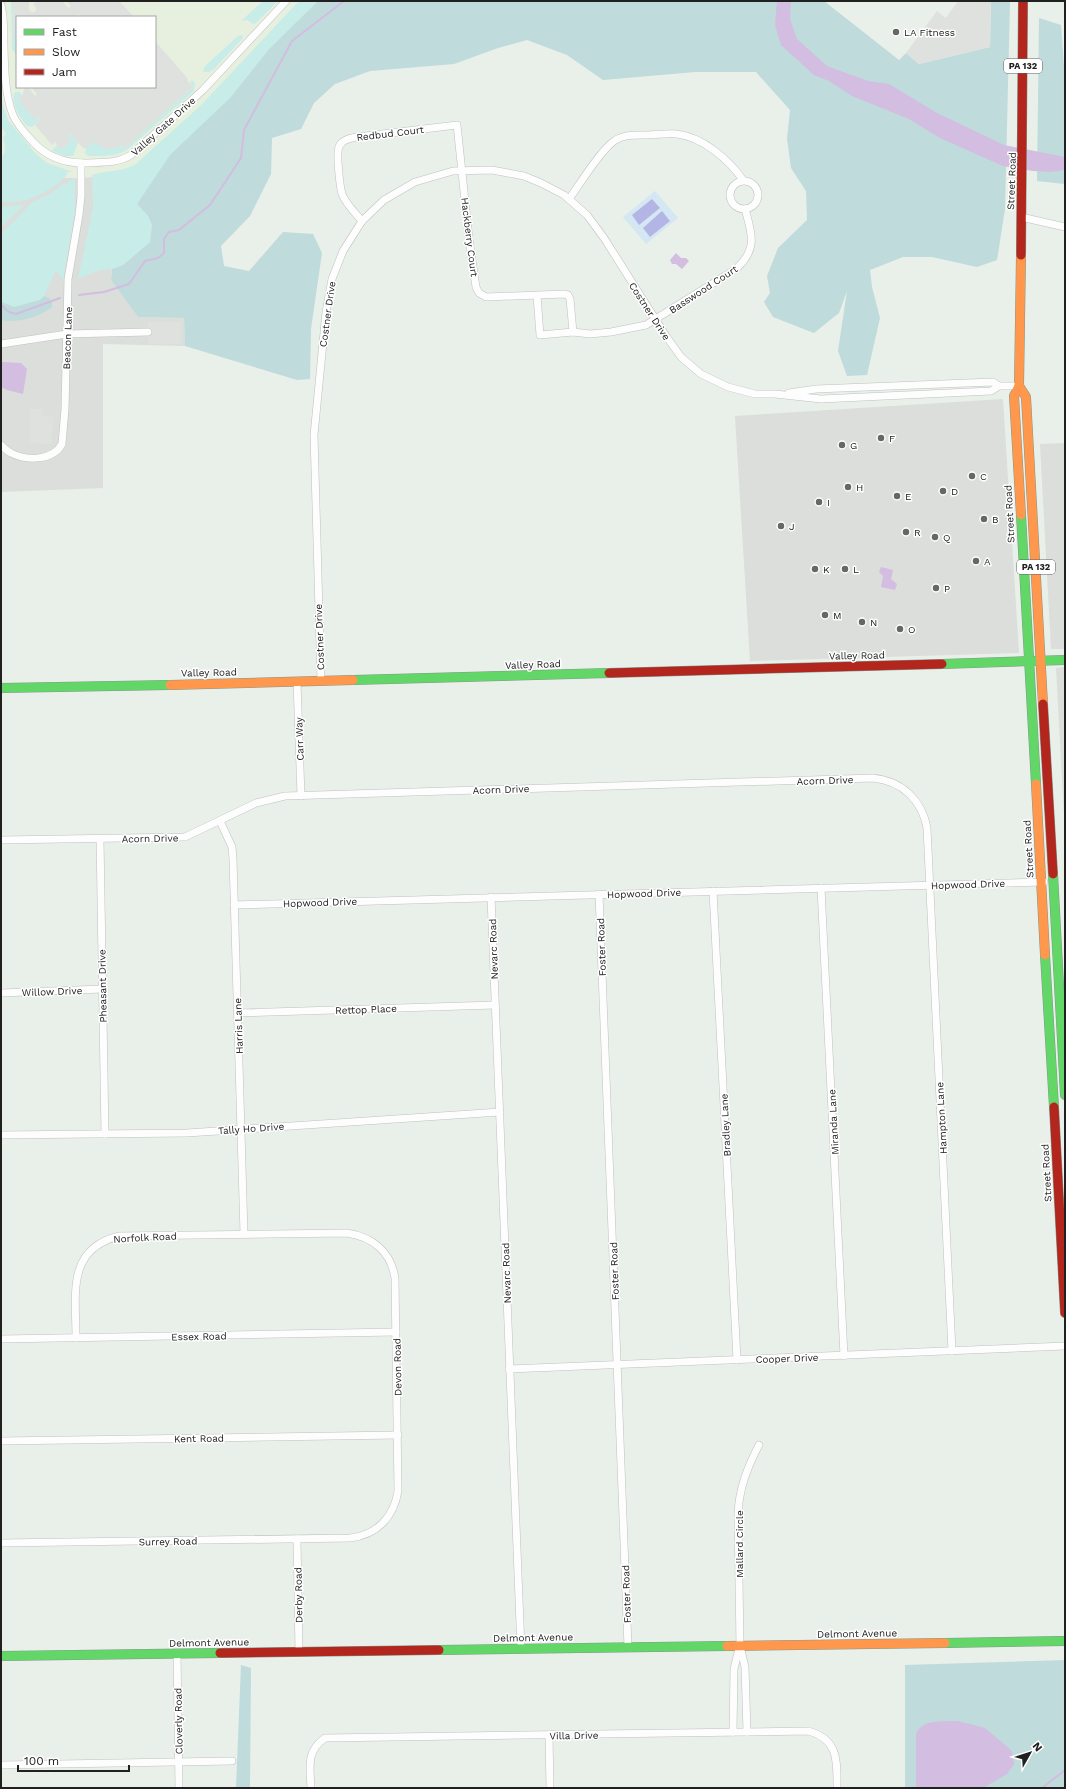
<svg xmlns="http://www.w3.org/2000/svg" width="1066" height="1789" font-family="'Work Sans',sans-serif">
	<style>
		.residential { fill: #dbdeda }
		.commercial { fill: #e7f0df; fill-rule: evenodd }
		.grass { fill: #c8ece7 }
		.forest { fill: #bfdbdb }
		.park { fill: #d5e7f2 }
		.pitch { fill: #b3b5e4 }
		.parking { fill: #dfe1df }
		.water { fill: #d3bde1 }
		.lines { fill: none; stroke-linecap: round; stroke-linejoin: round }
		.stream { stroke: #d3bde1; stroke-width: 2 }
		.street-casing { stroke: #bfc2bf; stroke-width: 8 }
		.fast-casing { stroke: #80998c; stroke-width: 10 }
		.slow-casing { stroke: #80998c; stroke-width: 10 }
		.jam-casing { stroke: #80998c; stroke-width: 10 }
		.street { stroke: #fcfdfc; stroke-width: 7 }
		.fast { stroke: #63d668; stroke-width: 9 }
		.slow { stroke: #ff974d; stroke-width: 9 }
		.jam { stroke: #b3261e; stroke-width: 9 }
		.poi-dot { fill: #666866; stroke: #fff; stroke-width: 1.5 }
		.labels { text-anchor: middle; stroke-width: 3; stroke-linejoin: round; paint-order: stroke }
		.shield { fill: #fff; stroke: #636363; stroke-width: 1 }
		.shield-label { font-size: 9px; font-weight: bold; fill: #202020 }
		.poi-label { font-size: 10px; fill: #202020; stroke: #fff; text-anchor: start }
		.street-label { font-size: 10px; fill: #202020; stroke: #fff }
	</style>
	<rect width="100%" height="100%" fill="#e9efe9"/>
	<!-- residential -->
	<g class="residential">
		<path d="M1,169L42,179L117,176L111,280L138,317L184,318L185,346L103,344V488L1,492Z"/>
		<path d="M1003,399L1019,653L750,661L735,416Z"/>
		<path d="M1065,443V649H1051L1040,444Z"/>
		<path d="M1065,667V834L1056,668Z"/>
	</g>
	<!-- commercial -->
	<path class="commercial" d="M1,1H318L149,175L42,179L1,169ZM17,17H155V87H17Z"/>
	<!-- grass -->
	<g class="grass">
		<path d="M11,1H13L14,38L17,39V53H15L12,49Z"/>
		<path d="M263,1H278L256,23L254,24L247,20L241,21Z"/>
		<path d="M299,1H318L269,49L230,98L153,182L137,204L148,216L152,225L150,242L123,265L114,269L100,270L78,279L93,207L92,175C107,170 122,172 136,164L202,104Z"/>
		<path d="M242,35L243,38L214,69L209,72H204L203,70L205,66L238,36Z"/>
		<path d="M192,80L195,83L194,91L128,149C116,157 102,156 88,156L85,153L87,147L93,142C103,146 109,152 121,145L124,149L193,87L190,83Z"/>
		<path d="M15,92H20L22,96L18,99L36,120L40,116L42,117L32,127L27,126C20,118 10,103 15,92Z"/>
		<path d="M1,99L8,120L35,153L47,163L73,172H68C66,182 37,197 27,200C19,202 9,202 1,202V158C7,152 5,146 3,138L6,133L1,128Z"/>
		<path d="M70,134L78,143L73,156H64L52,151L53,149L57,145L61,149L70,141L67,137Z"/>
		<path d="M73,178H75V212L63,280L56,270L44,296L40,300L14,307L1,302V234L32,202L48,195L63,184L65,185Z"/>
		<path d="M24,205L1,227V207Z"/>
	</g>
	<!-- forest -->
	<g class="forest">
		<path d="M318,1H824L899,60L906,53L919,64L990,47L991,1H1010L1005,209L997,260L977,267L932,257H903L870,270L872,287L880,318L867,375L847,376L838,351L847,291L839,313L814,333L773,317L764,302L770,293L767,276L778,248L807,220L806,191L791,168L787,139L790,110L756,72H695L603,80L567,55L527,40L498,48L454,64L370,71L335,84L314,103L301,129L272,138L271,174L250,216L221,246L224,266L249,271L283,232L313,234L322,253L311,329L310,379L297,380L185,346L184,318L138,317L111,280L112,269L123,265L150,242L152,225L148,216L137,204L170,155L230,98L269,49Z"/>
		<path d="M1039,18L1061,25L1065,81V184L1037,181Z"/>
		<path d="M44,296L49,298L52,302V307C37,318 19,323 1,320V302L14,307L40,300Z"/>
		<path d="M1065,1660V1788H905V1665Z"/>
		<path d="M241,1665L251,1668L250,1788H236Z"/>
	</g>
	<!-- park -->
	<path class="park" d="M655,191L678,218L646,244L623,217Z"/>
	<!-- pitch -->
	<g class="pitch">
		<path d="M652,199L660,208L639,225L632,215Z"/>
		<path d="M662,211L670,221L650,237L643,228Z"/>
	</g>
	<!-- parking -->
	<g class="parking">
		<path d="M13,1H29V10L33,13L37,9L33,4L37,1H62L69,8L71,6L66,1H119L134,17H81L78,14L77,17H17V39H14Z"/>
		<path d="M958,1H991L990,47L919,64L906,53L937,11L946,18Z"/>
		<path d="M155,41L188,79L187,80L193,87L124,149L121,145L116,148L106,149L93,142L86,149L82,147L70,134L67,137L71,141L61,150L55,142L52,145L35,125L42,117L40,116L35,120L18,99L22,96L25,87H28L35,96L37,94L31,87H155Z"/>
		<rect x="148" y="322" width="33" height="22"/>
		<path d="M30,409H43V416L53,417L52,444L29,443Z"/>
	</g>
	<!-- water -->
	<g class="water">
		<path d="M777,1H791L790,19L797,39L827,66L868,81L889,84L937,113L1004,145L1065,157V170L1050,172L1033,171L1003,166L940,138L909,119L852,96L829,81L814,75L781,45L775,25Z"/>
		<path d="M676,253L681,258H686L689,261L682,269L676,264H672L670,260Z"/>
		<path d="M1,362L21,363L27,369L23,394L7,390L1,387Z"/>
		<path d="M881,567L893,570L891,579L897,584L895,590L881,587L883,576L879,572Z"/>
		<path d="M958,1721L985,1728L1012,1751L1014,1764L1007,1774L983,1788H916V1734C923,1718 943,1722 958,1721Z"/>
	</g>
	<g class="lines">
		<!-- stream -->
		<g class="stream">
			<path d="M79,295L104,292L129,284L145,261L158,258L164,253V239L169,232L179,230L210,205L241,158L244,130L292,41L344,1"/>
			<path d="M1,305L9,312L16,314L60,298"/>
			<path d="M1042,1788L1065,1770"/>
		</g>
		<defs>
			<g id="street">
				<path d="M1,5L3,16C5,45 2,89 13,115C17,125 26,134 33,142C47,157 63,163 84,163C100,162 117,164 131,155L203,90L286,1"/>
				<circle cx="744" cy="195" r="14"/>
				<path d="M569,199C580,184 600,151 614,141C624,134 635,135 647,135C657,135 667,133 677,134C703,137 729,160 743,180"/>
				<path d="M1021,217L1065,227"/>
				<path d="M362,221C355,213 346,204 342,194C340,187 336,154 339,147C341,140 350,138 357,137L457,125L469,239L476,287L479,293L486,297L564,294L568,295L570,299L573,332"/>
				<path d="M537,296L540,335L573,332L590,334L611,332L646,325L736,269C758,249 752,234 745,209"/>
				<path d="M1,344L67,334L148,332"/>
				<path d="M789,393L816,389L993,382L999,386H1019"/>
				<path d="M1,445C4,448 7,451 11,453C26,461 53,461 62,444L65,409L68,279L79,215L81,196V163"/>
				<path d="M321,681L314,435L326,312L332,279L343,251L362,221L384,200L415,182L453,171L492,170L524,176L541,183L564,195L587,215L604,238L666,336L681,357L701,374L728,387L755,394H775L821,399L991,391L999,386"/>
				<path d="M297,682L301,796"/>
				<path d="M220,821L232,847L233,859L244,1234"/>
				<path d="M100,839L105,1134"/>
				<path d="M1,840L185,837L256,803L285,796L873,778C902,781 922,800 927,828L952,1351"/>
				<path d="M821,888L844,1356"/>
				<path d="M713,891L737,1360"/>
				<path d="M599,894L628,1647"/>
				<path d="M491,897L521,1649"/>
				<path d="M234,905L1044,882"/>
				<path d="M1,993L102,989"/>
				<path d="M238,1013L495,1005"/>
				<path d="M1,1135L187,1133L500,1112"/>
				<path d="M1,1339L396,1332"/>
				<path d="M509,1369L1065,1346"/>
				<path d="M1,1441L398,1435"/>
				<path d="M297,1539L299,1652"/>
				<path d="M1,1543L350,1538C377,1535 394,1517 398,1491L395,1278C391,1252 373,1237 347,1233L119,1236C66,1249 76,1295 76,1338"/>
				<path d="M177,1653L179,1788"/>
				<path d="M733,1732L734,1669L739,1648"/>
				<path d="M747,1732L745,1667L740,1646L738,1514C739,1489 747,1468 759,1445"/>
				<path d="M549,1735L550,1788"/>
				<path d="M1,1765L232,1761"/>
				<path d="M311,1788C310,1767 306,1751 325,1738L808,1731C839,1739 837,1762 837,1788"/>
			</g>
			<g id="fast">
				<path d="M1021,515L1036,784"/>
				<path d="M942,664L1065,660"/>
				<path d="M353,680L609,673"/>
				<path d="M1,688L170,685"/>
				<path d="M1053,874L1065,1095"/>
				<path d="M1045,955L1054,1107"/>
				<path d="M945,1643L1065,1641"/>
				<path d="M439,1650L727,1646"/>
				<path d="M1,1656L220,1653"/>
			</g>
			<g id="slow">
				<path d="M1021,255L1019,386L1014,396L1021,515"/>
				<path d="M1019,386L1026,397L1043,704"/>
				<path d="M170,685L353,680"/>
				<path d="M1036,784L1045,955"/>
				<path d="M727,1646L945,1643"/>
			</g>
			<g id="jam">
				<path d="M1021,255L1023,1"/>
				<path d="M609,673L942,664"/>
				<path d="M1043,704L1053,874"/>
				<path d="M1054,1107L1065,1313"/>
				<path d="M220,1653L439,1650"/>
			</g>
		</defs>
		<!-- street casing -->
		<use href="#street" class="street-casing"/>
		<!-- fast casing -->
		<use href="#fast" class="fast-casing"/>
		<!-- slow casing -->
		<use href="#slow" class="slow-casing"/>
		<!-- jam casing -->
		<use href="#jam" class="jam-casing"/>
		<!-- street -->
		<use href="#street" class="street"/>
		<!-- fast -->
		<use href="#fast" class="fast"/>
		<!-- slow -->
		<use href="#slow" class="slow"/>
		<!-- jam -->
		<use href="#jam" class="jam"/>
	</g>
	<!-- markers -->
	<g class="poi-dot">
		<circle cx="896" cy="32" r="4"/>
		<circle cx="881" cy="438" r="4"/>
		<circle cx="842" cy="445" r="4"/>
		<circle cx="972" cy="476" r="4"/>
		<circle cx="848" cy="487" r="4"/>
		<circle cx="943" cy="491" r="4"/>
		<circle cx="897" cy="496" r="4"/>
		<circle cx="819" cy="502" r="4"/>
		<circle cx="984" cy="519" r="4"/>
		<circle cx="781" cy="526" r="4"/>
		<circle cx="906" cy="532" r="4"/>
		<circle cx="935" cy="537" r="4"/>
		<circle cx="976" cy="561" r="4"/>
		<circle cx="815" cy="569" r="4"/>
		<circle cx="845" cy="569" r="4"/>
		<circle cx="936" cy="588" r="4"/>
		<circle cx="825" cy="615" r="4"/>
		<circle cx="862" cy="622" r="4"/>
		<circle cx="900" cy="629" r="4"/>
	</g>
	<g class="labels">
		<!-- shield labels -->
		<g class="shield">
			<rect x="1004" y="59" width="38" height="14" rx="3"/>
			<rect x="1017" y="560" width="38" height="14" rx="3"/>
		</g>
		<g class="shield-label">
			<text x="1023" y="69">PA 132</text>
			<text x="1036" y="570">PA 132</text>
		</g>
		<!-- poi labels -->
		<g class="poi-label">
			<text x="904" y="36">LA Fitness</text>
			<text x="889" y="442">F</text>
			<text x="850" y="449">G</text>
			<text x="980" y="480">C</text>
			<text x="856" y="491">H</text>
			<text x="951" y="495">D</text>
			<text x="905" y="500">E</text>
			<text x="827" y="506">I</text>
			<text x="992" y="523">B</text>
			<text x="789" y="530">J</text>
			<text x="914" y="536">R</text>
			<text x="943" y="541">Q</text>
			<text x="984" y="565">A</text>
			<text x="823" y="573">K</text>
			<text x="853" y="573">L</text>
			<text x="944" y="592">P</text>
			<text x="833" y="619">M</text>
			<text x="870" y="626">N</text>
			<text x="908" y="633">O</text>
		</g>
		<!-- street labels -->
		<g class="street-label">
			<text transform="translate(163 126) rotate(-42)" y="4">Valley Gate Drive</text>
			<text transform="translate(390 133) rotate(-7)" y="4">Redbud Court</text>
			<text transform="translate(1011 181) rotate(-88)" y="4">Street Road</text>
			<text transform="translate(470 237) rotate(83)" y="4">Hackberry Court</text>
			<text transform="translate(703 289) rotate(-33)" y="4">Basswood Court</text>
			<text transform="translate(650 311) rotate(57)" y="4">Costner Drive</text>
			<text transform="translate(327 314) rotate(-82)" y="4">Costner Drive</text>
			<text transform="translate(67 338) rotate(-88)" y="4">Beacon Lane</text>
			<text transform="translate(1009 514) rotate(-93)" y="4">Street Road</text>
			<text transform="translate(319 637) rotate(-92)" y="4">Costner Drive</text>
			<text transform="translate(857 655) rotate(-1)" y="4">Valley Road</text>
			<text transform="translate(533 664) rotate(-2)" y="4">Valley Road</text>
			<text transform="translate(209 672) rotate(-1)" y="4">Valley Road</text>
			<text transform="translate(299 739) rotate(-92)" y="4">Carr Way</text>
			<text transform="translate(825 780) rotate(-2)" y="4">Acorn Drive</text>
			<text transform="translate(501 789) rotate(-2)" y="4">Acorn Drive</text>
			<text transform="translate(150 838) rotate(-1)" y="4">Acorn Drive</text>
			<text transform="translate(1028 849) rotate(-93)" y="4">Street Road</text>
			<text transform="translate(968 884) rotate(-2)" y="4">Hopwood Drive</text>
			<text transform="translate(644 893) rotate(-2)" y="4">Hopwood Drive</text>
			<text transform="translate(320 902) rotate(-2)" y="4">Hopwood Drive</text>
			<text transform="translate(601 947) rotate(-92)" y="4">Foster Road</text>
			<text transform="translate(493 949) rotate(-92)" y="4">Nevarc Road</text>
			<text transform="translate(102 986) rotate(-91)" y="4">Pheasant Drive</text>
			<text transform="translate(52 991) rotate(-2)" y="4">Willow Drive</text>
			<text transform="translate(366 1009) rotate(-2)" y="4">Rettop Place</text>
			<text transform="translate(238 1026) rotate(-92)" y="4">Harris Lane</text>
			<text transform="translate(941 1118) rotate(-93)" y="4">Hampton Lane</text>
			<text transform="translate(833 1122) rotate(-93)" y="4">Miranda Lane</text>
			<text transform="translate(725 1125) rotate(-93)" y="4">Bradley Lane</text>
			<text transform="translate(251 1128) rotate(-4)" y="4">Tally Ho Drive</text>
			<text transform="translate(1046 1173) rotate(-93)" y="4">Street Road</text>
			<text transform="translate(145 1237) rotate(-3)" y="4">Norfolk Road</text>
			<text transform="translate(614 1271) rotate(-92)" y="4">Foster Road</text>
			<text transform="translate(506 1273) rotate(-92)" y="4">Nevarc Road</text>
			<text transform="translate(199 1336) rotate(-1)" y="4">Essex Road</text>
			<text transform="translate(787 1358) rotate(-2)" y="4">Cooper Drive</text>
			<text transform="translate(397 1367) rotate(-91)" y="4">Devon Road</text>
			<text transform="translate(199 1438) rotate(-1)" y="4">Kent Road</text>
			<text transform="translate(168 1541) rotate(-1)" y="4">Surrey Road</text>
			<text transform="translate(739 1544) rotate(-90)" y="4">Mallard Circle</text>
			<text transform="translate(626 1594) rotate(-92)" y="4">Foster Road</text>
			<text transform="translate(298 1595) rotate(-91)" y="4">Derby Road</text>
			<text transform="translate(857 1633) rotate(-1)" y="4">Delmont Avenue</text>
			<text transform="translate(533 1637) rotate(-1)" y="4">Delmont Avenue</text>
			<text transform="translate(209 1642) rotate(-1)" y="4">Delmont Avenue</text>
			<text transform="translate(178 1721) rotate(-91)" y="4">Cloverly Road</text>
			<text transform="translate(574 1735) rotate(-1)" y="4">Villa Drive</text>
		</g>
	</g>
	<!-- border -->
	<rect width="1066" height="1789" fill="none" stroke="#202020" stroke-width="4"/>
	<!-- legend -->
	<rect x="16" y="16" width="140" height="72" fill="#ffffff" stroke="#a6a6a6"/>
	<rect x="24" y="29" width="20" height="6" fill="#63d668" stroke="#a6a6a6"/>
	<text x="52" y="36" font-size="12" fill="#202020">Fast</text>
	<rect x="24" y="49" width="20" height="6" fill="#ff974d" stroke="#a6a6a6"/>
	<text x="52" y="56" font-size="12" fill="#202020">Slow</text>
	<rect x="24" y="69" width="20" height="6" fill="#b3261e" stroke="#a6a6a6"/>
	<text x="52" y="76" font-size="12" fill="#202020">Jam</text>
	<!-- north arrow -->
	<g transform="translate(1030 1753) rotate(51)" stroke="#ffffff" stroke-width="3" paint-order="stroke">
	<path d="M0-3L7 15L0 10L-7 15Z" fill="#202020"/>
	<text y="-6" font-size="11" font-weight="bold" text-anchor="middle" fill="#202020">N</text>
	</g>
	<!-- scale -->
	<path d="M18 1765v6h111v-6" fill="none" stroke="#202020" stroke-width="2"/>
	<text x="24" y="1765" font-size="12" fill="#202020" stroke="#ffffff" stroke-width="3" paint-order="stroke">100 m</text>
</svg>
